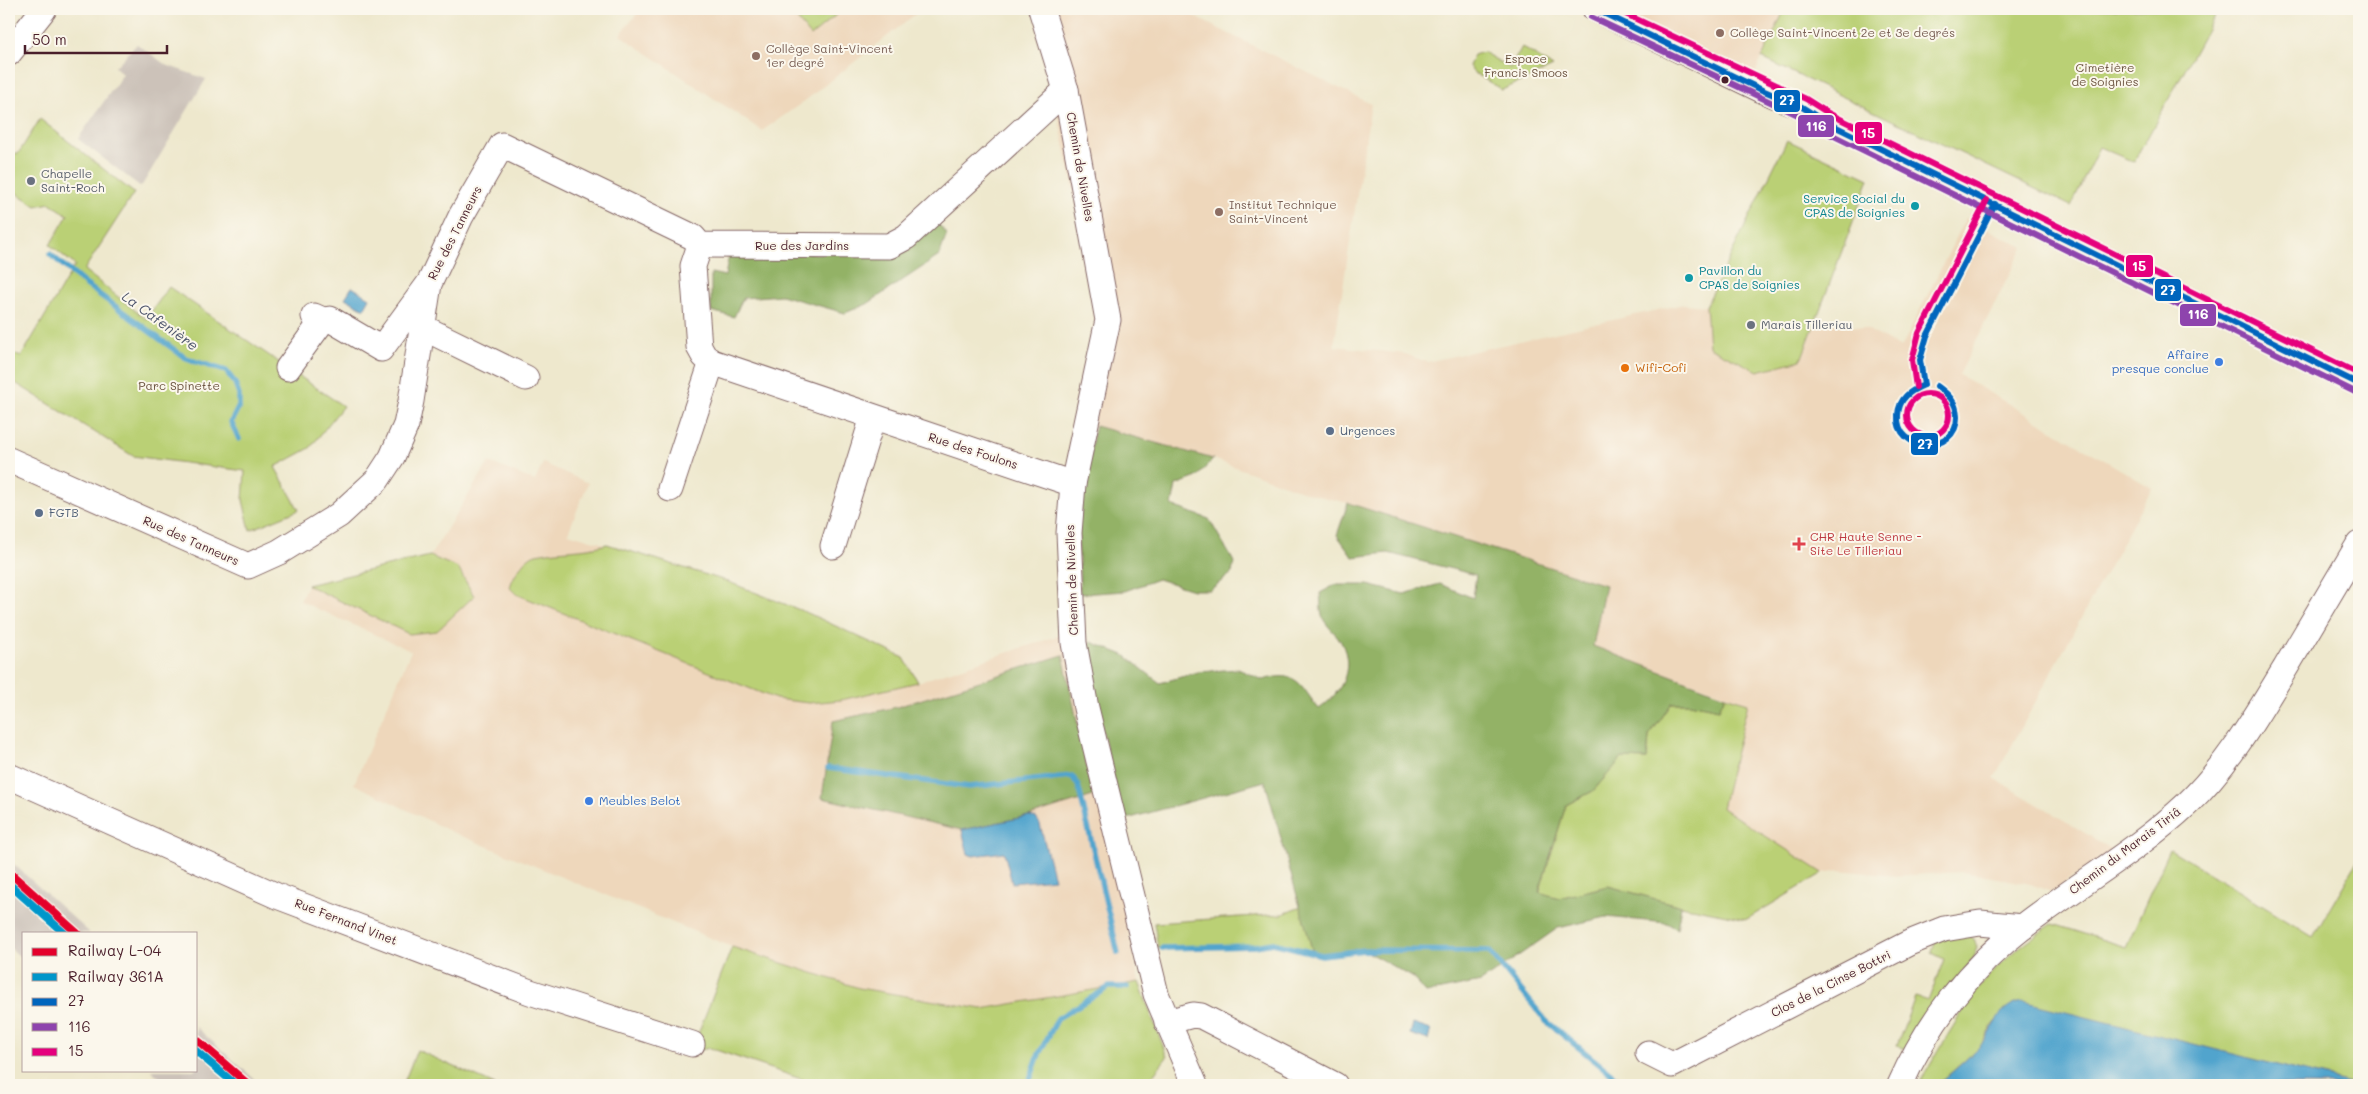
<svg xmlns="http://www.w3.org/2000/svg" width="2368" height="1094" font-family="Mali,sans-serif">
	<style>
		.built { fill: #eed7bb }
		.industrial { fill: #ccc2b9 }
		.green { fill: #bad075; stroke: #827850 }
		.forest { fill: #93b266; stroke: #6e6848 }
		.water { fill: #51a4cd; stroke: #4e627c }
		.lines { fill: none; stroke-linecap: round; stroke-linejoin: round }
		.stream { stroke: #51a4cd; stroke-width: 5.5 }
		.minor-casing { stroke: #836564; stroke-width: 27 }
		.minor { stroke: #fff; stroke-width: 25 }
		.bus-1-casing { stroke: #fbf7ec; stroke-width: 10 }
		.bus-2-casing { stroke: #fbf7ec; stroke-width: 10 }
		.bus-3-casing { stroke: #fbf7ec; stroke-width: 10 }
		.bus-1 { stroke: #0065bd; stroke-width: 6 }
		.bus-2 { stroke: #8e44ad; stroke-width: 6 }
		.bus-3 { stroke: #e5007d; stroke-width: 6 }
		.rail-1-casing { stroke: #fbf7ec; stroke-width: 11 }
		.rail-2-casing { stroke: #fbf7ec; stroke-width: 11 }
		.rail-1 { stroke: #e4002b; stroke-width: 8 }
		.rail-2 { stroke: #0096ca; stroke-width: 8 }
		.education-dot { fill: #8d6e63; stroke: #fbf7ec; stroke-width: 2 }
		.bus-dot { fill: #4a1f2b; stroke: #fbf7ec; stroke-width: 2 }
		.worship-dot { fill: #6b7280; stroke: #fbf7ec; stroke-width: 2 }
		.culture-dot { fill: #0f9aa8; stroke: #fbf7ec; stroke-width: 2 }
		.shop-dot { fill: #3f7fe0; stroke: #fbf7ec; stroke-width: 2 }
		.food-dot { fill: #e8710a; stroke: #fbf7ec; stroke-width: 2 }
		.service-dot { fill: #5c6f8a; stroke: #fbf7ec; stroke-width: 2 }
		.health-dot { fill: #e0444e; stroke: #fbf7ec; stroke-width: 2 }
		.labels { text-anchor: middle; stroke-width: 4; stroke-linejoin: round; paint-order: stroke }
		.education-label { font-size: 12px; fill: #785e54; stroke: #fbf7ec; text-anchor: start }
		.park-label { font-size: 12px; fill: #6c5441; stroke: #fbf7ec }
		.street-label { font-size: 12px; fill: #4a1f2b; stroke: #fbf7ec }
		.worship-label { font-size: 12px; fill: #5b616d; stroke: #fbf7ec; text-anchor: start }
		.culture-label { font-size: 12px; fill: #0d838f; stroke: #fbf7ec; text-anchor: end }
		.shop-label { font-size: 12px; fill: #366cbe; stroke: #fbf7ec; text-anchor: end }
		.food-label { font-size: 12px; fill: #c56008; stroke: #fbf7ec; text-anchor: start }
		.service-label { font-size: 12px; fill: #4e5e75; stroke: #fbf7ec; text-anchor: start }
		.health-label { font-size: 12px; fill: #be3a42; stroke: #fbf7ec; text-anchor: start }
		.water-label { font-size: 14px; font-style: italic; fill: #4d546c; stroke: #fbf7ec }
		.line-badge { stroke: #fbf7ec; stroke-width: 2 }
		.badge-label { font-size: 14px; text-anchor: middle; font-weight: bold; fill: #fff }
	</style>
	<rect width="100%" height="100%" fill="#fbf7ec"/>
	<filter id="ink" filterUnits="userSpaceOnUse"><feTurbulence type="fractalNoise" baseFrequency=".02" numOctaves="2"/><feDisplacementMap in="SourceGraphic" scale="10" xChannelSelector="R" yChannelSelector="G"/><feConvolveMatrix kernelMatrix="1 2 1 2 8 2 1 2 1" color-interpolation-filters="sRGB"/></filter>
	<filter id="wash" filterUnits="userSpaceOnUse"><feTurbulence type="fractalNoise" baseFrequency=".0096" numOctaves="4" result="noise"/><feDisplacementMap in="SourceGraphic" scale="20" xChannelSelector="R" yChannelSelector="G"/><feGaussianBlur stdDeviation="1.12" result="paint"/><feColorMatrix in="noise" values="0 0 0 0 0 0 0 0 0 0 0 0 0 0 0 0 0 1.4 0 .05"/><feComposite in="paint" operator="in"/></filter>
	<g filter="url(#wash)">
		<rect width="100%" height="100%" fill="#eee8cd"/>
		<!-- built -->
		<g class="built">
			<path d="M641,9H922L806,100L762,131L620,35Z"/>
			<path d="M1036,9H1179L1371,104L1334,346L1405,354L1427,362L1684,304L1706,306L1710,347L1801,360L1817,321L1865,328L1901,348L1966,218L2023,247L1959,375L2152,488L1994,778L2113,850L2051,892L2031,884L1963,872L1895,876L1839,870L1823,873L1722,808L1748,703L1592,646L1605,585L1348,503L1310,494L1213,459L1079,422L1101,321Z"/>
			<path d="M1615,9H1785L1754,75Z"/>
			<path d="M489,462L535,481L543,463L588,483L568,533L726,581L810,614L904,658L918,682L1064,634L1139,982L982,1009L859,988L732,947L452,832L354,784L411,651L300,601L307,585L430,556Z"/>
		</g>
		<!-- industrial -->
		<g class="industrial">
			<path d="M137,44L166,65L206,79L141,187L78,139L123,74L115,67Z"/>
			<path d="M9,860L90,933H24V960L9,947Z"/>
			<path d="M196,1027L261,1085H168L151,1070H196Z"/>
		</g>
		<!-- green -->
		<g class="green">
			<path d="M788,9H842V10L811,36Z"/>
			<path d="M1785,9H2218L2134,162L2099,147L2071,206L1762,58Z"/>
			<path d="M1522,47L1553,67L1502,90L1473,72L1469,66L1474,55L1483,52L1510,68Z"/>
			<path d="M40,119L134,193L84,270L146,319L169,287L343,406L310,448L275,467L299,510L250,530L243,500L245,471L133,456L9,379V351L21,357L75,265L50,245L68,215L50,203L36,206L9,188V151L18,154Z"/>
			<path d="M1787,140L1869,179L1801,360L1758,371L1709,347L1706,306Z"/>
			<path d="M607,544L726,581L810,614L904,658L918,682L841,700L809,703L776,699L516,594L510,588C512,577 525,557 536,554C560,549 584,551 607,544Z"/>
			<path d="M430,556L458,568L474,596L437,631L409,634L307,585Z"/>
			<path d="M1725,696L1748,703L1722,808L1823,873L1747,919L1681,906L1608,886L1559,898L1539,893L1566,805L1593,791L1622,758L1647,759L1649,736L1672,703H1690L1719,709Z"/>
			<path d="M2170,849L2313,937L2359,859V1085L2160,1037L1995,1021L1980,1047L1937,1085H1928L1920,1082C1945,1041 1968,995 2003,961C2018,947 2035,936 2052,924L2126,947Z"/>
			<path d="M1301,907L1313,953L1273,943L1255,946L1158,948L1154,923L1283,914Z"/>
			<path d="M1966,934L1974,939L1978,948L1974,957L1907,1050L1897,1045L1915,997L1928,1001L1944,959L1932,953L1935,941Z"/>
			<path d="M732,947L859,988L982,1009L1139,982L1167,1057L1145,1085H819L710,1048L691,1052Z"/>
			<path d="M417,1050L495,1085H403Z"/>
		</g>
		<!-- forest -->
		<g class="forest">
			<path d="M934,220L947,234L939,256L867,304L845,313L781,295L743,298L734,317L711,311V273L725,276L729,255L883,252Z"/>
			<path d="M1095,426L1213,459L1197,477L1176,485L1172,506L1209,519L1234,562L1232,573L1210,590H1193L1158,579L1125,591L1080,594L1078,527Z"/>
			<path d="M1348,503L1605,585L1593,646L1725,696L1719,709L1690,703H1672L1649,736L1647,759L1622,758L1593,791L1566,805L1539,892L1559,898L1608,886L1681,906L1677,929L1667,923L1606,917L1558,928L1481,982L1426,993L1412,977L1364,950L1326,955L1313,953L1265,781L1123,820L1088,667L1087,649L1091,642L1124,655L1160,683L1198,672L1238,669L1263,680C1299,669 1300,686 1319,709C1343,692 1357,665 1338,637C1333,631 1324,623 1322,616C1320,609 1321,600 1320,593L1335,585H1368L1404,594L1440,584L1473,598L1476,575L1388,553L1353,557L1337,535Z"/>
			<path d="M1063,655L1093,796L1029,816L962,830L822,798L833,721L897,707Z"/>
		</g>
		<!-- water -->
		<g class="water">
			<path d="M352,287L370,298L364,309L345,298Z"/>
			<path d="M1029,816L1036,818L1040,824L1054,879L1012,883L1004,852L973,856L968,854L962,830Z"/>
			<path d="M2022,1001L2357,1085H1937C1951,1073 1965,1061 1978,1048C1996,1031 1993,1008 2022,1001Z"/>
			<path d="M1413,1024L1431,1030L1428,1040L1410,1034Z"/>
		</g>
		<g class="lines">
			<!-- stream -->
			<g class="stream">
				<path d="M50,254L85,284L187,359L226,371L235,383L239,395V406L231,422L239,439"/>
				<path d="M828,768L969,787L1072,776L1078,785L1118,953"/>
				<path d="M1162,948L1255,946L1273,943L1322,955L1364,950L1489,951L1546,1021L1625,1085"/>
				<path d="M1028,1085L1039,1054L1058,1018L1109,987H1127"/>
			</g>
		</g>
	</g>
	<g filter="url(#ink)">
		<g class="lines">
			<defs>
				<g id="minor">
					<path d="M1041,9L1066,90L1108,320L1073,484L1069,533L1074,643L1086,708L1156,994L1195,1085"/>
					<path d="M1595,9L1762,90L1802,107L1824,121L2359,384"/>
					<path d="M9,53L44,9"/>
					<path d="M700,245L693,266L699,347L704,356L712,362L1073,484"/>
					<path d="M314,316L323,320L330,319L381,349L428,285"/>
					<path d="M424,328L526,378"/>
					<path d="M288,368L323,320"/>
					<path d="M9,460L248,566L279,552L339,515L377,480L392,457L406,425L411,401L429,284L461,216L502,145L693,237L700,245L889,246L906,237L1066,90"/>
					<path d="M670,489L712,362"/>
					<path d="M833,546L873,417"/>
					<path d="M9,776L277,896L530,992L692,1044"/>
					<path d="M1167,1022L1193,1015L1201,1016L1335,1085"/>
					<path d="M1648,1053L1672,1065L1909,943L1944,929L1980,923L2023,927"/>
					<path d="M1900,1085C1927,1024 1970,967 2024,926C2077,885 2138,850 2187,804C2228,765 2257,715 2286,667C2310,626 2335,585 2359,544"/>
				</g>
			</defs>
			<!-- minor casing -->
			<use href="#minor" class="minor-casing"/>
			<!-- minor -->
			<use href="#minor" class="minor"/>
			<defs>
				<g id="bus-1">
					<path d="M1595,9L1762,90L1802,107L1824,121L2359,384"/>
					<path d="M1924,385L1920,360L1927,336L1995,204"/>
					<path d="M1924,385C1910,391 1899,398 1898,415C1895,453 1957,455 1957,417C1957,402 1948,394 1937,386"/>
				</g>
				<path id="bus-2" d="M1591,17L1798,115L1820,129L2355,392"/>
				<g id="bus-3">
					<path d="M1615,9L1806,99L1828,113L2359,374"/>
					<path d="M1916,387L1912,360L1919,333L1987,200"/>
					<circle cx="1928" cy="415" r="21"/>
				</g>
			</defs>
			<!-- bus-1 casing -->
			<use href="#bus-1" class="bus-1-casing"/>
			<!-- bus-2 casing -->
			<use href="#bus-2" class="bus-2-casing"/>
			<!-- bus-3 casing -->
			<use href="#bus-3" class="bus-3-casing"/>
			<!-- bus-1 -->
			<use href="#bus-1" class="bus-1"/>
			<!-- bus-2 -->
			<use href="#bus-2" class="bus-2"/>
			<!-- bus-3 -->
			<use href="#bus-3" class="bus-3"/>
			<defs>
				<g id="rail-1">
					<path d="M9,872L77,933"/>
					<path d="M196,1039L249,1085"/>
				</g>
				<g id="rail-2">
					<path d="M9,884L64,933"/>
					<path d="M196,1051L236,1085"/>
				</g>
			</defs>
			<!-- rail-1 casing -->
			<use href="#rail-1" class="rail-1-casing"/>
			<!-- rail-2 casing -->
			<use href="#rail-2" class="rail-2-casing"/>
			<!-- rail-1 -->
			<use href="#rail-1" class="rail-1"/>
			<!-- rail-2 -->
			<use href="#rail-2" class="rail-2"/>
		</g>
	</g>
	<!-- markers -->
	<g class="education-dot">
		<circle cx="1720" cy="33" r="5"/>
		<circle cx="756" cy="56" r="5"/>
		<circle cx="1219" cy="212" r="5"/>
	</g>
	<circle class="bus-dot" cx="1725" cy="80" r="4.5"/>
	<g class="worship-dot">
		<circle cx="31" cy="181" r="5"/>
		<circle cx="1751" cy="325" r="5"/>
	</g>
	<g class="culture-dot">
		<circle cx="1915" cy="206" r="5"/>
		<circle cx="1689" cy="278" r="5"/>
	</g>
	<g class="shop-dot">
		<circle cx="2219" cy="362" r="5"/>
		<circle cx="589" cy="801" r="5"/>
	</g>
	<circle class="food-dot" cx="1625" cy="368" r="5"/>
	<g class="service-dot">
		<circle cx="1330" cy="431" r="5"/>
		<circle cx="39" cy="513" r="5"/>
	</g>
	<path class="health-dot" d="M1796.5 536.5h5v5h5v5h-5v5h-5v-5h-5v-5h5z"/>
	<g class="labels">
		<!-- education labels -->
		<g class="education-label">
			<text x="1730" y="37">Collège Saint-Vincent 2e et 3e degrés</text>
			<text x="766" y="53">Collège Saint-Vincent<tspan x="766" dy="14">1er degré</tspan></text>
			<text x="1229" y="209">Institut Technique<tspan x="1229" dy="14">Saint-Vincent</tspan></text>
		</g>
		<!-- park labels -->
		<g class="park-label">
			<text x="1526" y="63">Espace<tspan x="1526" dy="14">Francis Smoos</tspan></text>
			<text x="2105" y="72">Cimetière<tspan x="2105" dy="14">de Soignies</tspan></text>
			<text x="179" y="390">Parc Spinette</text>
		</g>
		<!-- street labels -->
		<g class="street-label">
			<text transform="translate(1080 167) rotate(80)" y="4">Chemin de Nivelles</text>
			<text transform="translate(455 233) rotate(-63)" y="4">Rue des Tanneurs</text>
			<text x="802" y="250">Rue des Jardins</text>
			<text transform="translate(973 451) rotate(18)" y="4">Rue des Foulons</text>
			<text transform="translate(191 541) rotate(24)" y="4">Rue des Tanneurs</text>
			<text transform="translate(1072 580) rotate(-92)" y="4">Chemin de Nivelles</text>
			<text transform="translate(2125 851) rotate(-37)" y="4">Chemin du Marais Tiriâ</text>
			<text transform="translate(346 922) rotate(21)" y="4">Rue Fernand Vinet</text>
			<text transform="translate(1831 984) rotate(-27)" y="4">Clos de la Cinse Bottri</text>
		</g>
		<!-- worship labels -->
		<g class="worship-label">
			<text x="41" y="178">Chapelle<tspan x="41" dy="14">Saint-Roch</tspan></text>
			<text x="1761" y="329">Marais Tilleriau</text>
		</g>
		<!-- culture labels -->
		<g class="culture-label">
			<text x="1905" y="203">Service Social du<tspan x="1905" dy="14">CPAS de Soignies</tspan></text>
			<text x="1699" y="275" text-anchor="start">Pavillon du<tspan x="1699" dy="14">CPAS de Soignies</tspan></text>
		</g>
		<!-- shop labels -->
		<g class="shop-label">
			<text x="2209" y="359">Affaire<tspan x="2209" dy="14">presque conclue</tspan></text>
			<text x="599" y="805" text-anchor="start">Meubles Belot</text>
		</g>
		<!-- food labels -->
		<g class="food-label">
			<text x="1635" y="372">Wifi-Cofi</text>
		</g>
		<!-- service labels -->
		<g class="service-label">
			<text x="1340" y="435">Urgences</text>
			<text x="49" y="517">FGTB</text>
		</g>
		<!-- health labels -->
		<g class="health-label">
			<text x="1810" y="541">CHR Haute Senne -<tspan x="1810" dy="14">Site Le Tilleriau</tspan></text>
		</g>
		<!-- water labels -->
		<g class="water-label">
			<text transform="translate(160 321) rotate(36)" y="5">La Cafenière</text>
		</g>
	</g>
	<g class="line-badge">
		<rect x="1773" y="89" width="28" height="24" rx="5" fill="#0065bd"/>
		<rect x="1797" y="114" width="38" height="24" rx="5" fill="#8e44ad"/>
		<rect x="1854" y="121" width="29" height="24" rx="5" fill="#e5007d"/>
		<rect x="2125" y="254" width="29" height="24" rx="5" fill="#e5007d"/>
		<rect x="2154" y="278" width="28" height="24" rx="5" fill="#0065bd"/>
		<rect x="2179" y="303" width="38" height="24" rx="5" fill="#8e44ad"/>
		<rect x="1910" y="432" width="29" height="24" rx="5" fill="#0065bd"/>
	</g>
	<g class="badge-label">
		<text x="1787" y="105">27</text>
		<text x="1816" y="131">116</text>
		<text x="1868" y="138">15</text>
		<text x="2139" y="271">15</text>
		<text x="2168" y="295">27</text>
		<text x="2198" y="319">116</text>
		<text x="1925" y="449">27</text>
	</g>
	<!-- margin -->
	<rect width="2368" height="1094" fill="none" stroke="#fbf7ec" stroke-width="30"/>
	<!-- legend -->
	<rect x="22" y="932" width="175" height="140" fill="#fbf7ec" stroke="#b4a19f"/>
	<rect x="32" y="948" width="25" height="8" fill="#e4002b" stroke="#b4a19f"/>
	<text x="68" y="956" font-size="15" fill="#4a1f2b">Railway L-04</text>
	<rect x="32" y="973" width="25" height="8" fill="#0096ca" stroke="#b4a19f"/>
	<text x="68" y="982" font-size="15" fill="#4a1f2b">Railway 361A</text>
	<rect x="32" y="998" width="25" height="8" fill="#0065bd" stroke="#b4a19f"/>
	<text x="68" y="1006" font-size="15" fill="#4a1f2b">27</text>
	<rect x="32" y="1023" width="25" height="8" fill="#8e44ad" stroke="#b4a19f"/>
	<text x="68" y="1032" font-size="15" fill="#4a1f2b">116</text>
	<rect x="32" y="1048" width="25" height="8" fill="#e5007d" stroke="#b4a19f"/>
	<text x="68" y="1056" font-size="15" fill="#4a1f2b">15</text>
	<!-- scale -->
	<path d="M25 45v8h142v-8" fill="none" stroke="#4a1f2b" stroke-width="2.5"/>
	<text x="32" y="45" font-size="15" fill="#4a1f2b" stroke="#fbf7ec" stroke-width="4" paint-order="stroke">50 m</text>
</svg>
